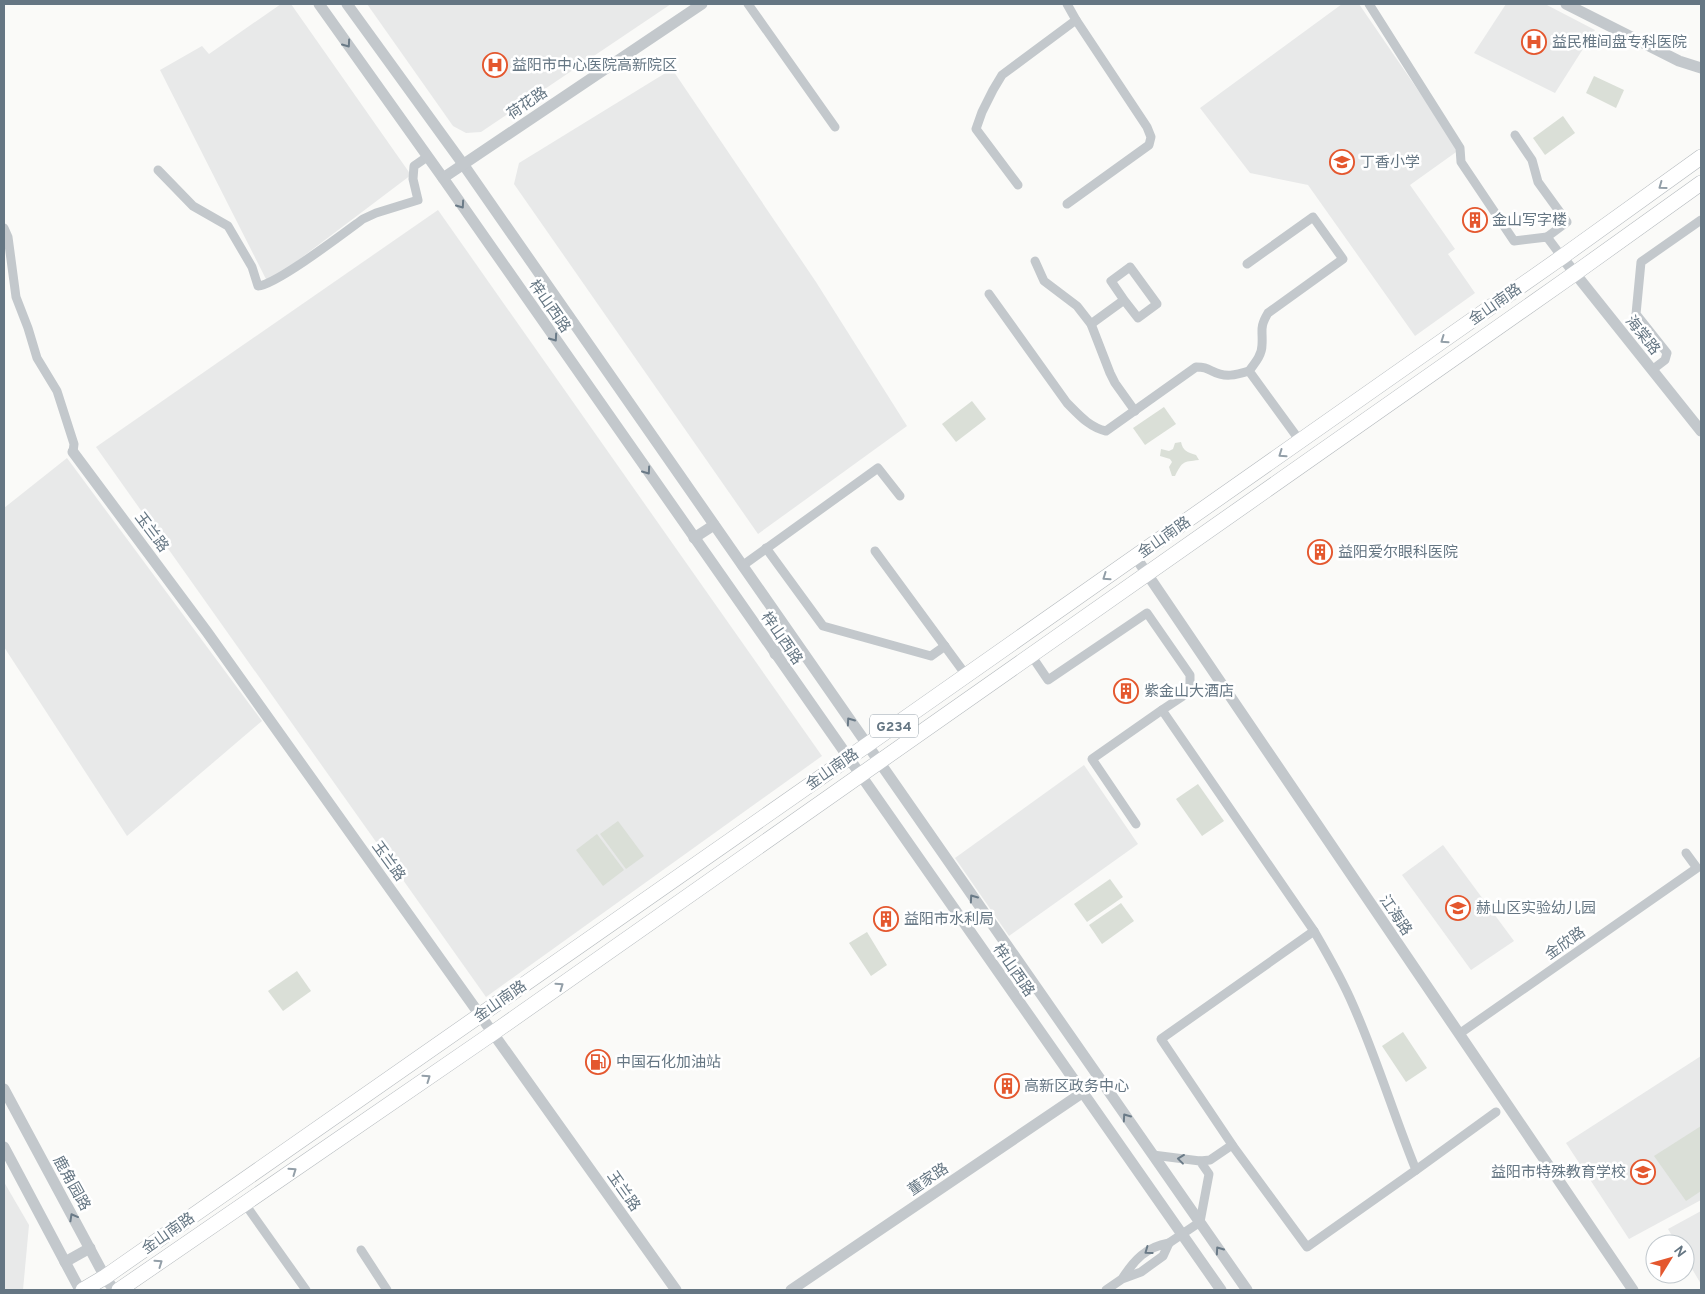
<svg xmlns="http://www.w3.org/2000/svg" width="1705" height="1294" font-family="Overpass,'Noto Sans SC',sans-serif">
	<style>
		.built { fill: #e8e9e9 }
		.green { fill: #dadfd7 }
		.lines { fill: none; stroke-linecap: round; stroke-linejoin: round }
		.trunk-casing { stroke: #b4b9bd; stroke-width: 16 }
		.minor { stroke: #c3c8cc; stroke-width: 9 }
		.tertiary { stroke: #c3c8cc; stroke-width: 11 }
		.trunk { stroke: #fff; stroke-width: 15 }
		.oneway { stroke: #6a7a87 }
		.oneway2 { stroke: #939fa8 }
		.labels { text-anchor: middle; stroke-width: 5; stroke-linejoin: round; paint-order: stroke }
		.shield { fill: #fff; stroke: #939fa8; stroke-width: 1 }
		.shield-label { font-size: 14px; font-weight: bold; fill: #657683 }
		.poi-label { font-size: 15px; fill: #657683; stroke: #fff; text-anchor: start }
		.street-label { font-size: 15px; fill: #657683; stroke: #fff }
	</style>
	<rect width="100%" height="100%" fill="#fafaf8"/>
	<!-- built -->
	<g class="built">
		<path d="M281,4H291L411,175L268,283L160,70L202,46L209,54Z"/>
		<path d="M367,4H671L481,132L466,133L453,126Z"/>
		<path d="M1342,4H1359L1459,150L1410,185L1455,249L1448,254L1475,293L1415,336L1308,185L1250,173L1200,108Z"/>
		<path d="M1506,4H1545L1595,30L1555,93L1474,53Z"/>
		<path d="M672,69L816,282L907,426L758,534L514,184L519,163Z"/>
		<path d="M438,210L822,756L486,997L96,447Z"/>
		<path d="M67,458L262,721L127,836L4,647V508Z"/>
		<path d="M1084,765L1138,844L1009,936L955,858Z"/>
		<path d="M1443,845L1514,941L1471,970L1402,875Z"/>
		<path d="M1701,1056V1200L1629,1239L1566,1143Z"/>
		<path d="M4,1182L29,1225L23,1290H4Z"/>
		<path d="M1701,1211V1284L1685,1257V1244H1677L1668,1229Z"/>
	</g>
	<!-- green -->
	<g class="green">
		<path d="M1594,76L1624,90L1616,108L1586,93Z"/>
		<path d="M1563,116L1575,133L1545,155L1533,138Z"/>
		<path d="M972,401L986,419L956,442L942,424Z"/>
		<path d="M1164,407L1176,424L1145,445L1133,428Z"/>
		<path d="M1181,442C1183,451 1187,452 1196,455L1199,460C1182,462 1183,461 1175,476H1172L1169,467L1172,462L1170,459L1160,456L1161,449L1169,451L1173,449L1175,443Z"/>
		<path d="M1198,784L1224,821L1202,836L1176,799Z"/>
		<path d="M618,821L644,856L626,869L600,834Z"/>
		<path d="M597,834L624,870L603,886L576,850Z"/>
		<path d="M1110,879L1123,897L1087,922L1074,904Z"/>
		<path d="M1121,903L1134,921L1102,944L1089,925Z"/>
		<path d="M867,932L887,965L871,976L849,943Z"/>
		<path d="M297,971L311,991L283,1011L268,991Z"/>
		<path d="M1403,1032L1427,1068L1406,1082L1382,1046Z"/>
		<path d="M1701,1126V1191L1686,1201L1654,1156Z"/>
	</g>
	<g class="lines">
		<defs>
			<g id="trunk">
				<path d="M83,1290L105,1277L867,745L1562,257L1701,157"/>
				<path d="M119,1290L493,1033L1574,274L1701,183"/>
			</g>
		</defs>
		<!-- trunk casing -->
		<use href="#trunk" class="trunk-casing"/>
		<!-- minor -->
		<g class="minor">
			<path d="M748,4L835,127"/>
			<path d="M1369,4L1460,148L1461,162L1514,241L1547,237L1562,257"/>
			<path d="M1515,135L1532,160L1538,182L1567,222L1547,237"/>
			<path d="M158,170L193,206L228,226L252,267L258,286C276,285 344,233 363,219L376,213L418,200L413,179L414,166L427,157"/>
			<path d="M1018,185L976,129L982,112L993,90L1002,75L1076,20L1067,4"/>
			<path d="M1067,204L1149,145L1151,137L1147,127L1076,20"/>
			<path d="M4,228L8,237L16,297L28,328L37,358L57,391L74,444L73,452"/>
			<path d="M1035,261L1044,281L1077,306L1091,324L1110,373L1115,383L1135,411"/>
			<path d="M1247,264L1313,217L1343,259L1268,313C1259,328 1263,330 1262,345C1262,355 1255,363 1249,371L1300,441"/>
			<path d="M989,294L1067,403C1079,415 1089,427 1106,431L1196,367C1204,367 1206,368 1212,371C1225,378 1236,375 1249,371"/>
			<path d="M1091,324L1124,300L1138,318L1157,304L1130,267L1111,281L1124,300"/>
			<path d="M1652,370L1665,360L1667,353L1636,314L1641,262L1701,220"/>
			<path d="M766,548L823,626L931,656L945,646"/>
			<path d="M875,551L966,675"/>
			<path d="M742,566L878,468L900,496"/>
			<path d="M1031,655L1048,680L1147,613L1190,675V686L1186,694L1162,710L1314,931"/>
			<path d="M1136,824L1092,759L1162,710"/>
			<path d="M1314,931C1328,955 1342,979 1353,1005C1377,1059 1394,1116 1416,1170L1307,1247L1235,1149L1161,1039Z"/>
			<path d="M1459,1034L1697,868L1686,853"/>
			<path d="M1153,1155L1200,1161L1209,1174L1200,1222L1169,1243"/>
			<path d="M1200,1161L1210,1160L1232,1145"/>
			<path d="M1416,1170L1496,1112"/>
			<path d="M245,1204L306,1290"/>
			<path d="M361,1250L387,1290"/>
			<path d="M1106,1290L1122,1279L1141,1272L1163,1256L1169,1243C1146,1247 1134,1260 1122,1279"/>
		</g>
		<!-- tertiary -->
		<g class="tertiary">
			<path d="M319,4L443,178L1221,1290"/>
			<path d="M347,4L463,164L1247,1290"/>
			<path d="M1566,4L1679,61L1701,68"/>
			<path d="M443,178L702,4"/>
			<path d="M1562,257L1701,431"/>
			<path d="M73,452L207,632L676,1290"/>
			<path d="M694,538L714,525"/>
			<path d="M1135,556L1633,1290"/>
			<path d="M775,654L794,641"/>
			<path d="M4,1089L105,1277L114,1290"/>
			<path d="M4,1147L80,1290"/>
			<path d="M65,1262L90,1248"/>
			<path d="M791,1290L1082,1093"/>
		</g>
		<!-- trunk -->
		<use href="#trunk" class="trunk"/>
	</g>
	<!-- one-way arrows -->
	<defs><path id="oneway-chevron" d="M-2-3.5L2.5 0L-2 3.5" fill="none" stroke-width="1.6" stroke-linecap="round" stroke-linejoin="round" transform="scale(1.25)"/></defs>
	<g class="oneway">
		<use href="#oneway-chevron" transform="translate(347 44) rotate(55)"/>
		<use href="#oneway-chevron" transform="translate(461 205) rotate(55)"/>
		<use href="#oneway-chevron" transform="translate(554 338) rotate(55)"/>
		<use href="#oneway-chevron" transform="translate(647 471) rotate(55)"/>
		<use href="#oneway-chevron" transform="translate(850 721) rotate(-125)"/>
		<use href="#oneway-chevron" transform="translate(973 898) rotate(-125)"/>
		<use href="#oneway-chevron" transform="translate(1126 1117) rotate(-125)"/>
		<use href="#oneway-chevron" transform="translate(1181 1159) rotate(-173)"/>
		<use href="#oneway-chevron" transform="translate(73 1217) rotate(-119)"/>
		<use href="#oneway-chevron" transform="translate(1219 1250) rotate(-125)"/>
		<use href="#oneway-chevron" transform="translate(1148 1251) rotate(144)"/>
	</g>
	<g class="oneway2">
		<use href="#oneway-chevron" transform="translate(1662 186) rotate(144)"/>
		<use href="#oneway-chevron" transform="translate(1444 340) rotate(145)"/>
		<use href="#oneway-chevron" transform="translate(1282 454) rotate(145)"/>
		<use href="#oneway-chevron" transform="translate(1106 577) rotate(145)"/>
		<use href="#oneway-chevron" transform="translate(560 986) rotate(-35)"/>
		<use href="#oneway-chevron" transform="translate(427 1078) rotate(-35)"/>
		<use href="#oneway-chevron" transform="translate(293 1171) rotate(-35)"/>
		<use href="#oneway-chevron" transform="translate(159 1263) rotate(-35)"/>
	</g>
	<!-- icons -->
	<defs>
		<symbol id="hospital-ring" viewBox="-11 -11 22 22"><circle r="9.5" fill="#fff" stroke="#e4572e" stroke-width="1.5"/><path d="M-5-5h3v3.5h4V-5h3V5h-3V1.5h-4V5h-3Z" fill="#e4572e"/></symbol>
		<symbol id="school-ring" viewBox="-11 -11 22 22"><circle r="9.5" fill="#fff" stroke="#e4572e" stroke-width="1.5"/><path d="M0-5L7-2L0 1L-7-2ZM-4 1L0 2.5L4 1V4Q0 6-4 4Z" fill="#e4572e"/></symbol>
		<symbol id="building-ring" viewBox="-11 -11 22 22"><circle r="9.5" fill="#fff" stroke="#e4572e" stroke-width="1.5"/><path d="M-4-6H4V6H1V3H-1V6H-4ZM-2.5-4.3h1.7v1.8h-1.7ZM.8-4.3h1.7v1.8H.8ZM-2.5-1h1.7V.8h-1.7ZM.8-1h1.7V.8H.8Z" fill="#e4572e"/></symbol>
		<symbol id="fuel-ring" viewBox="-11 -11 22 22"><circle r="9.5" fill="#fff" stroke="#e4572e" stroke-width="1.5"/><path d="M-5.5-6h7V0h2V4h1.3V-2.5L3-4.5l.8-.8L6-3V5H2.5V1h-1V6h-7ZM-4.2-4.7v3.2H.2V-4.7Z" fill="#e4572e"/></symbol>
	</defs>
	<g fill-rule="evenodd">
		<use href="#hospital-ring" x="1520" y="28" width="28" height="28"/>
		<use href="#hospital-ring" x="481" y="51" width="28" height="28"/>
		<use href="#school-ring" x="1328" y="148" width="28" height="28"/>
		<use href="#building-ring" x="1461" y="206" width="28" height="28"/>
		<use href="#building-ring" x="1306" y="538" width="28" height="28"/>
		<use href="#building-ring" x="1112" y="677" width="28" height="28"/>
		<use href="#school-ring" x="1444" y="894" width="28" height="28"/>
		<use href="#building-ring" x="872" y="905" width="28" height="28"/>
		<use href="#fuel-ring" x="584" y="1048" width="28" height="28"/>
		<use href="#building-ring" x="993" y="1072" width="28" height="28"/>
		<use href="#school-ring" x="1629" y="1158" width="28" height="28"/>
	</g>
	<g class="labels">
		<!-- shield labels -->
		<rect class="shield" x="870" y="714.5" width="48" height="23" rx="4"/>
		<g class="shield-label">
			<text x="894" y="731">G234</text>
		</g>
		<!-- poi labels -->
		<g class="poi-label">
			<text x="1552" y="47">益民椎间盘专科医院</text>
			<text x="512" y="70">益阳市中心医院高新院区</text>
			<text x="1360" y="167">丁香小学</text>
			<text x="1492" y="225">金山写字楼</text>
			<text x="1338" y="557">益阳爱尔眼科医院</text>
			<text x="1144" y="696">紫金山大酒店</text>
			<text x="1476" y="913">赫山区实验幼儿园</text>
			<text x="904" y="924">益阳市水利局</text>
			<text x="616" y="1067">中国石化加油站</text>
			<text x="1024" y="1091">高新区政务中心</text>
			<text x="1626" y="1177" text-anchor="end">益阳市特殊教育学校</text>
		</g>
		<!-- street labels -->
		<g class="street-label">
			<text transform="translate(527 103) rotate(-34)" y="5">荷花路</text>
			<text transform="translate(1495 304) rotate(-35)" y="5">金山南路</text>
			<text transform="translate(550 306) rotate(55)" y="5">梓山西路</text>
			<text transform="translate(1643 335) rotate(51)" y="5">海棠路</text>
			<text transform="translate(152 532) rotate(53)" y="5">玉兰路</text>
			<text transform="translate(1164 537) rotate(-35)" y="5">金山南路</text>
			<text transform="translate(782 638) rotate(55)" y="5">梓山西路</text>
			<text transform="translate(832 769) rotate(-35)" y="5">金山南路</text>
			<text transform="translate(389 861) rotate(54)" y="5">玉兰路</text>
			<text transform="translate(1396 915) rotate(56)" y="5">江海路</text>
			<text transform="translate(1565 943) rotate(-35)" y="5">金欣路</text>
			<text transform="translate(1014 970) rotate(55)" y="5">梓山西路</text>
			<text transform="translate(500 1001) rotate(-35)" y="5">金山南路</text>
			<text transform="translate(928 1179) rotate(-34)" y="5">董家路</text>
			<text transform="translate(72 1183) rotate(61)" y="5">鹿角园路</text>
			<text transform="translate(624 1191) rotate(55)" y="5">玉兰路</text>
			<text transform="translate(168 1233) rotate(-35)" y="5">金山南路</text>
		</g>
	</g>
	<!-- border -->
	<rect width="1705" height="1294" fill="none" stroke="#657683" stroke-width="10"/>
	<!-- north arrow -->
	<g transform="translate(1670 1259) rotate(53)"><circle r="24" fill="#ffffff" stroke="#c1c8cd"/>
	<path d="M0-4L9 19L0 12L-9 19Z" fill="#e4572e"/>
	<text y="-8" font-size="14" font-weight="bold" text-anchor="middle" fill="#657683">N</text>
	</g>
</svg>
